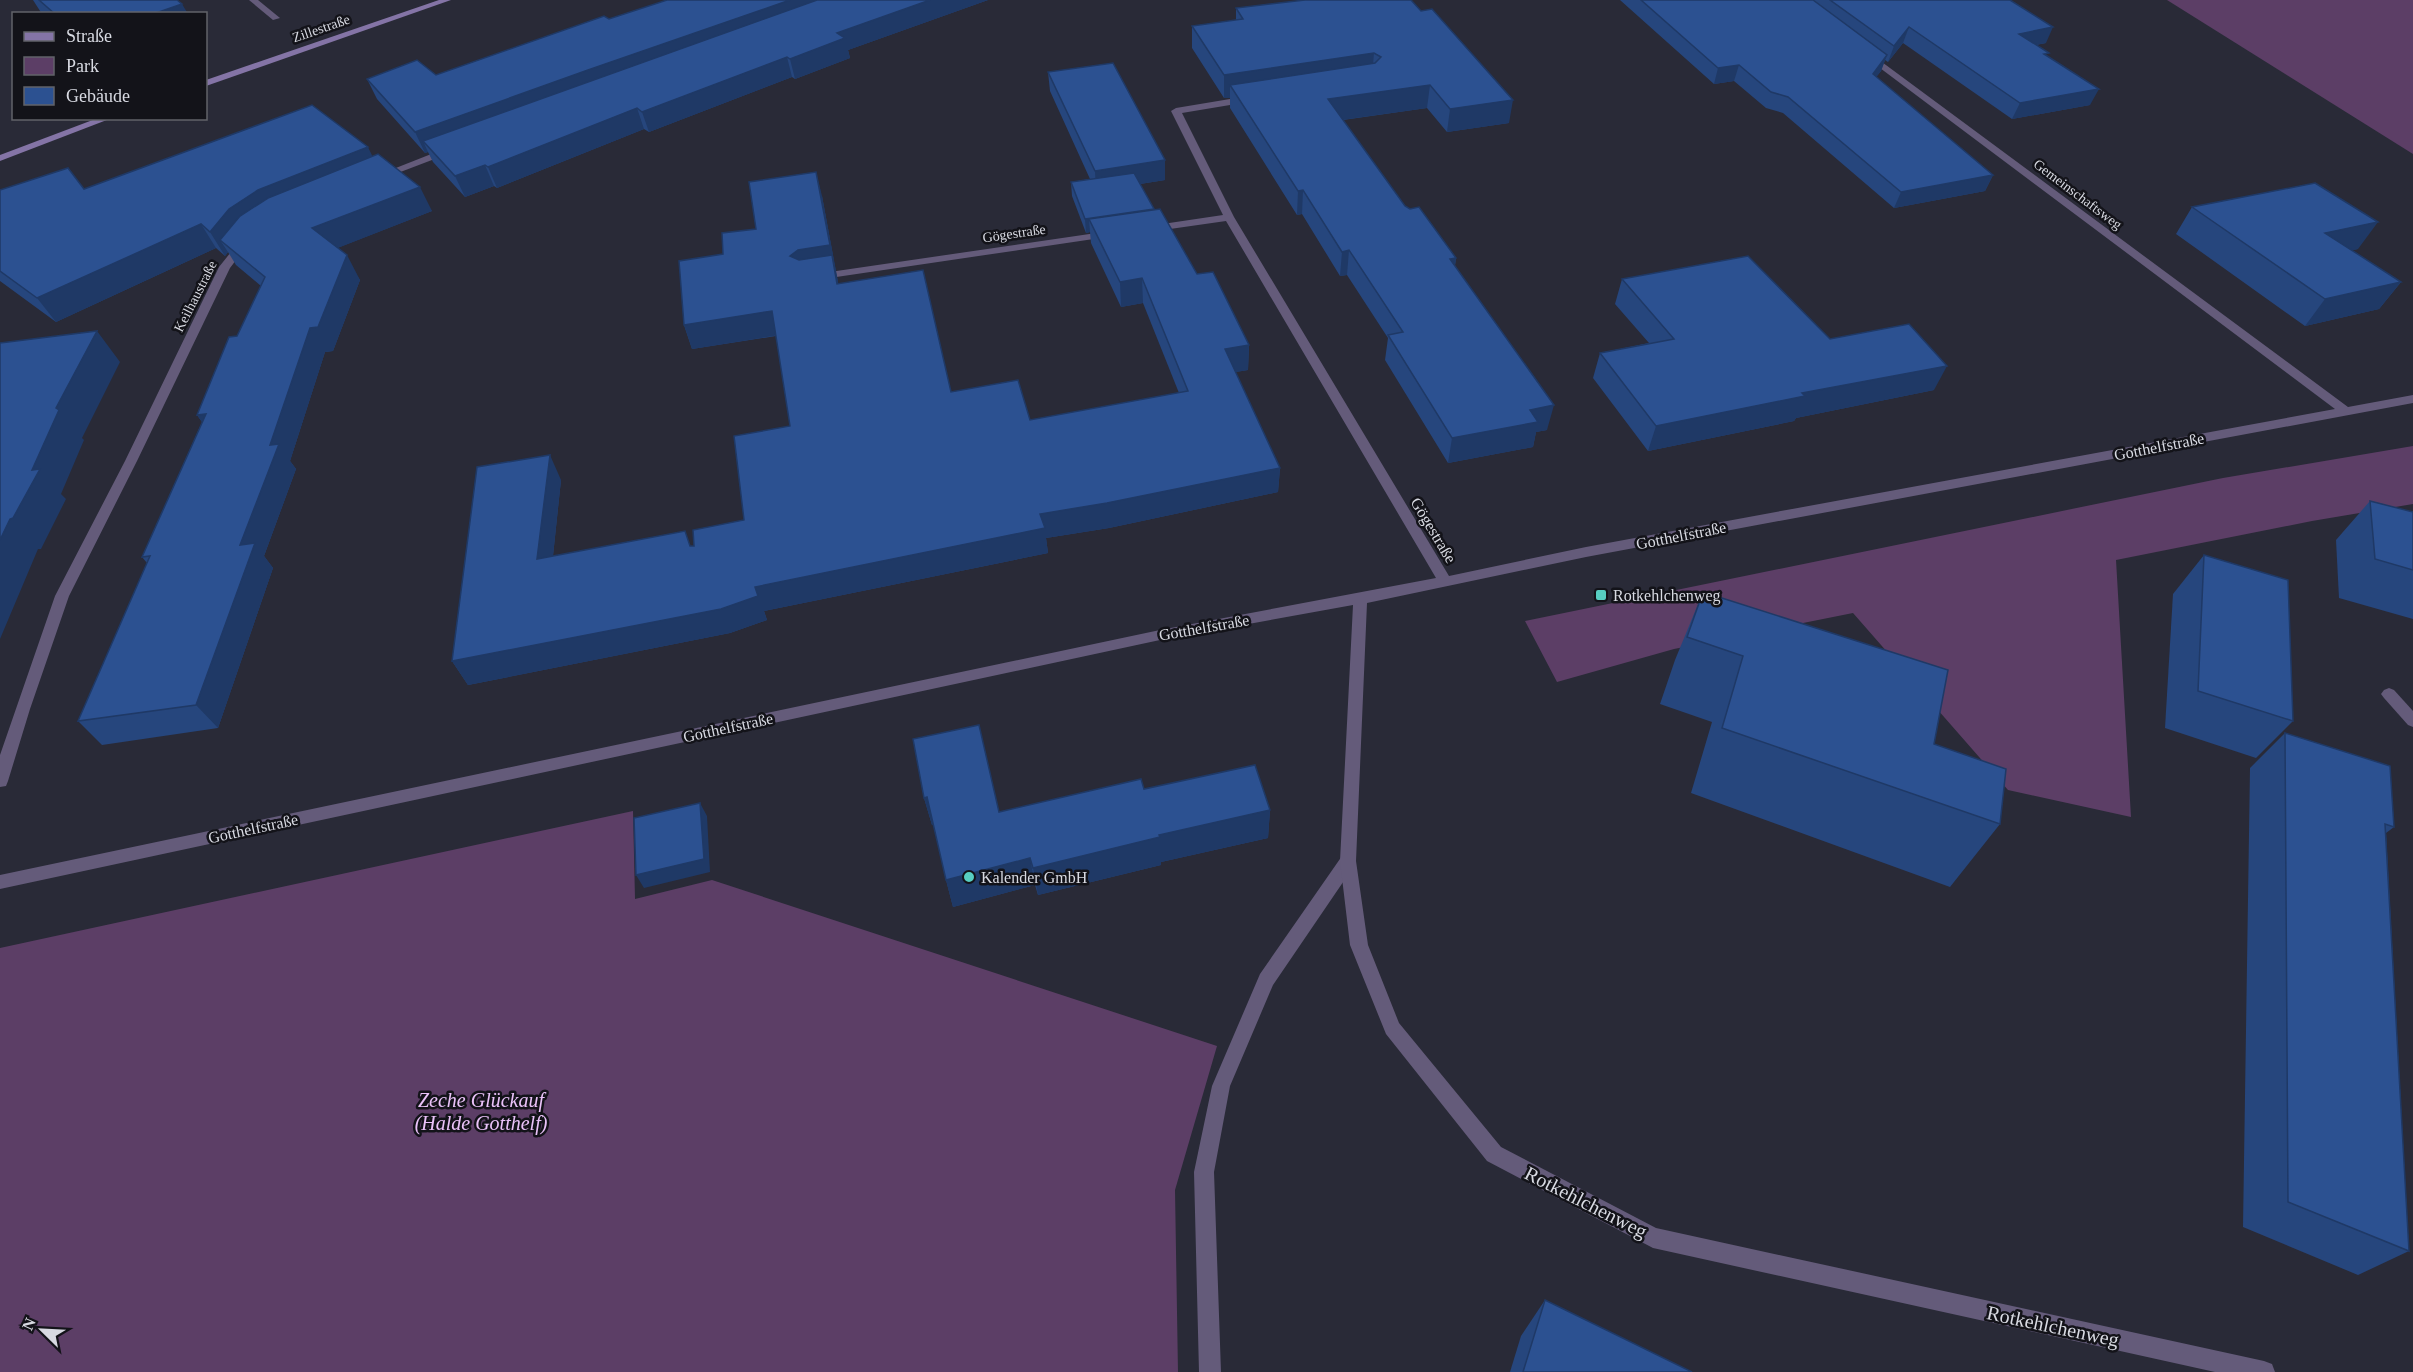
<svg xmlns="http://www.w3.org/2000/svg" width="2413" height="1372" font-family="Georgia,serif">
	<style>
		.green { fill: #5c3e66 }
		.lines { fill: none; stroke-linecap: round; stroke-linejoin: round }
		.lane { fill: #645b7a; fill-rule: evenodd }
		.street { fill: #645b7a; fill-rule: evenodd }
		.secondary { fill: #8474a6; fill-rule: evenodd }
		.wall { fill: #26467d }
		.shaded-wall { fill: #1f3966 }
		.building { fill: #2c5191; stroke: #1f3966; stroke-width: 1.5 }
		.poi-dot { fill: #57cec2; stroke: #131319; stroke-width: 2 }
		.labels { text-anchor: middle; stroke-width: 5; stroke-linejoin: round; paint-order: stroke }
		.far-street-label { font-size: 14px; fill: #d8dae2; stroke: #131319 }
		.street-label { font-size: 16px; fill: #d8dae2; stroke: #131319 }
		.poi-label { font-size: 16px; fill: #d8dae2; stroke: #131319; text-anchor: start }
		.near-park-label { font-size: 20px; font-style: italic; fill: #eac2f9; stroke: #131319 }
		.near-street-label { font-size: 20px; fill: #d8dae2; stroke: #131319 }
	</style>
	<rect width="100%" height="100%" fill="#292a37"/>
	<!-- green -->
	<g class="green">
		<path d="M2167,0H2413V154Z"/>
		<path d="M2413,446V504L2312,521L2116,560L2131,817L2008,790L1853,613L1674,649L1557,682L1525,621L2223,478Z"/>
		<path d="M633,811L635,899L712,880L1217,1046L1175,1190L1178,1372H0V948Z"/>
	</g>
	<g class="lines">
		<!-- lane -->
		<g class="lane">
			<path d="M249,0H258L280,18L273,20Z"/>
			<path d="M1348,854L1354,856L1356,861L1354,866L1273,985L1230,1086L1214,1172L1221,1372H1199L1194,1172L1212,1086L1260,974L1342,856Z"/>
		</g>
		<!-- street -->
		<g class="street">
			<path d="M1867,51L2348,407L2413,395V403L1586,557L1367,603L1356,861L1368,945L1399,1023L1501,1147L1656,1228L2264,1361L2272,1364L2275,1372H2215L1653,1248L1487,1161L1386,1034L1350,945L1340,861L1353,605L1160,640L0,889V875L1160,630L1436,578L1226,221L1149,232L1144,229L1149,226L1223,215L1171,111L1176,108L1248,96L1253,99L1248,102L1182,113L1234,217L1449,576L1586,547L2335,409L1864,56V52Z"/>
			<path d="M449,147L454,150L453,152L382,179L373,177Z"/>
			<path d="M1110,231L1114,232V236L816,280L810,277L816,274Z"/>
			<path d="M243,241L248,244L230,268L137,461L69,596L30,709L8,781L6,786L0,787V755L55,596L125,461L219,267L239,242Z"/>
			<path d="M2389,688L2394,690L2413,711V727L2408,725L2384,698L2381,694L2384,690Z"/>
		</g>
		<!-- secondary -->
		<g class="secondary">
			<path d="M439,0H451L206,86V80Z"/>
			<path d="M98,118H112L0,161V155Z"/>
		</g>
	</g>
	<!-- wall -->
	<g class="wall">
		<path d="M33,0H177L188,14H42Z"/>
		<path d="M667,0H988L848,50L850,58L795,79L792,77L649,132L644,129L497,188L494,186L465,197L433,162L428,152L425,153L377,99L367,79L436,75Z"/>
		<path d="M1305,0L1509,123L1447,132L1427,108L1343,120L1405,206L1456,258L1455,266L1547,430L1536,432L1533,447L1448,463L1385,360L1388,338L1347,275L1340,276L1302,214L1297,215L1230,108V98H1224L1192,48V26L1236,20V8Z"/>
		<path d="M1620,0H2010L2046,43L2036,45L2047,56L2090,105L2012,119L1903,43L1888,62L1885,60L1881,71L1876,77L1993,175L1985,191L1894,208L1783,113L1766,108L1734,81L1714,84Z"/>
		<path d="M1048,72L1165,160V180L1140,184L1154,209L1197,274L1249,345L1248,370L1235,372L1280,468L1278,492L1109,528L1046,538L1048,553L764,611L767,620L730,633L468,685L452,661L561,480L553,556L691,546H694L744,520L790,426L776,336L692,349L684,325L723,254L756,229L822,196L838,283L951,392L1030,420L1179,393L1143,303L1121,307L1091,243L1090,232L1086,233L1072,196L1071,182L1090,179L1050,91Z"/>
		<path d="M372,156L432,211L337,248L360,280L333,351L325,352L290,461L296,469L264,556L273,568L218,728L102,745L78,721L147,563L142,557L202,422L197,415L237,336L261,286L236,265L228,252L225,256L216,248L56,322L0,281V190L84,189Z"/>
		<path d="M2192,207L2358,249L2352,250L2401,282L2379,309L2305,326L2176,234Z"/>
		<path d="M1622,279L1830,339L1934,390L1796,418L1794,421L1648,451L1593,378L1600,353L1649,343L1615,304Z"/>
		<path d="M2370,501L2413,512V619L2339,598L2336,540Z"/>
		<path d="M2204,555L2293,721L2256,758L2165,728L2173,594Z"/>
		<path d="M1703,592L2000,824L1950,887L1691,793L1712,722L1660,704L1675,660Z"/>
		<path d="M2285,733L2394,827L2386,833L2409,1251L2358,1275L2243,1227L2250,768Z"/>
		<path d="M1144,789L1270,810L1268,838L1161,862V865L1038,895L1035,885L953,907L946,880L934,825H932L924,798L999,812Z"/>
		<path d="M1545,1300L1692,1372H1510L1521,1336Z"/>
	</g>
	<!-- shaded-wall -->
	<g class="shaded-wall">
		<path d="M790,0H850L423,141L428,152L425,153L415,132L588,70Z"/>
		<path d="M930,0H988L848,50L850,58L795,79L790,59L837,33Z"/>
		<path d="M182,4L188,14H153Z"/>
		<path d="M1909,27L1903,43L1888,62L1894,46Z"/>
		<path d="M2053,27L2046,43L2012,49L2019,34Z"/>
		<path d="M1374,53L1372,76L1230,85V98H1224V75Z"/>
		<path d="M1887,55L1881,71L1866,90L1873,74Z"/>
		<path d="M787,57L792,77L649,132L642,112Z"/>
		<path d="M1739,65L1734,81L1714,84L1718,68Z"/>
		<path d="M1430,85L1427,108L1327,122L1328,99Z"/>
		<path d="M2099,89L2090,105L2012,119L2020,103Z"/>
		<path d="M1513,100L1509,123L1447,132L1450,109Z"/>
		<path d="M637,108L644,129L497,188L488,167Z"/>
		<path d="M368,147L379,170L220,240L228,252L225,256L210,232L229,209L258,190Z"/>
		<path d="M1165,160V180L1096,191L1095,171Z"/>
		<path d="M485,165L494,186L465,197L455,176Z"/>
		<path d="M816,172L822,196L843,308L805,274L790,256Z"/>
		<path d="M1993,175L1985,191L1894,208L1901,192Z"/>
		<path d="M420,187L432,211L325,253L312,228Z"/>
		<path d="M1303,190L1302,214L1297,215L1298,191Z"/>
		<path d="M1154,209L1089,219L1090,232L1086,233L1085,219Z"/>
		<path d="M2378,222L2358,249L2306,260L2325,233Z"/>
		<path d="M201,224L216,248L56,322L37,298Z"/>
		<path d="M1349,250L1347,275L1340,276L1342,252Z"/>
		<path d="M347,255L360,280L333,351L325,352L290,461L296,469L264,556L273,568L218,728L196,705L240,545L270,445L310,328Z"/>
		<path d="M1456,258L1452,283L1450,259Z"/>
		<path d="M1142,278L1143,303L1121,307L1120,282Z"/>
		<path d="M2401,282L2379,309L2305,326L2325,299Z"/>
		<path d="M772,311L779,335L692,349L684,325Z"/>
		<path d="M97,331L120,362L82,438L84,440L61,494L66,499L41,549H38L0,639V540L32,470L56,408Z"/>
		<path d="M1249,345L1248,370L1225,374V349Z"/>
		<path d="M1947,366L1934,390L1796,418L1794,421L1648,451L1656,426L1802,393Z"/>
		<path d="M1554,405L1547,430L1536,432L1533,447L1448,463L1452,438L1530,410Z"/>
		<path d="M206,414L215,440L197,415Z"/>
		<path d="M550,455L561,480L550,584L537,559Z"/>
		<path d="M1280,468L1278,492L1109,528L1046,538L1048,553L764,611L767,620L730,633L468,685L452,661L755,587L1040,514Z"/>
		<path d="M927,797L935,825H932L924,798Z"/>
		<path d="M700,803L707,816L710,872L644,888L636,875Z"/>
		<path d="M1270,810L1268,838L1161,862V865L1038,895L1033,868L1159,835Z"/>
		<path d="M1030,858L1035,885L953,907L946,880Z"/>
	</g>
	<!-- building -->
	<g class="building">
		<path d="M39,0H177L182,4L153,14H55Z"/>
		<path d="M667,0H790L588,70L415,132L367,79L417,60L436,75L604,16L609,19Z"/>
		<path d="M817,0H930L837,33L845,38L790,59L787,57L642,112L637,108L488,167L485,165L455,176L423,141Z"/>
		<path d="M1305,0H1411L1421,11L1432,9L1513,100L1450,109L1430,85L1328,99L1405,206L1410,209L1419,207L1456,258L1450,259L1554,405L1530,410L1538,422L1452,438L1388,335L1403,332L1349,250L1342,252L1303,190L1298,191L1230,85L1375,63L1381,57L1374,53L1224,75L1192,26L1243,19L1236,8Z"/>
		<path d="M1641,0H1813L1887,55L1873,74L1993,175L1901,192L1788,97L1771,92L1739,65L1718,68Z"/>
		<path d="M1830,0H2010L2053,27L2019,34L2049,53L2044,54L2099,89L2020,103L1909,27L1894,46Z"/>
		<path d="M1113,63L1165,160L1095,171L1048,72Z"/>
		<path d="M312,105L368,147L258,190L229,209L210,232L201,224L37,298L0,271V190L68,168L84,189Z"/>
		<path d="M378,154L420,187L312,228L347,255L318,327L310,328L270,445L279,444L240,545L255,543L196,705L78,721L150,556L142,557L206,414L197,415L229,337L237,336L265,277L220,240L240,216L268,198Z"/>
		<path d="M816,172L830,245L798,250L790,256L799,260L832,255L837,284L923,270L951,392L1018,380L1030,420L1188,391L1142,278L1120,282L1089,219L1160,209L1197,274L1213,272L1249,345L1225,349L1280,468L1107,503L1040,514L1045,528L755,587L758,596L721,609L452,661L477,467L550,455L537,559L685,531L690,546H694L693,530L744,520L734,436L790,426L772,311L684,325L679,261L723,254L722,233L756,229L749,182Z"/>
		<path d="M1134,173L1154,209L1085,219L1071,182Z"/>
		<path d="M2315,183L2378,222L2325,233L2401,282L2325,299L2192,207Z"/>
		<path d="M1748,256L1830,339L1909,324L1947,366L1802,393L1805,396L1656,426L1600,353L1674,339L1622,279Z"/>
		<path d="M97,331L56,408L59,410L32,470L40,469L13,518L10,519L0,540V343Z"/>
		<path d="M2370,501L2413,512V570L2375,559Z"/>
		<path d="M2204,555L2288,580L2293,721L2198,691Z"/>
		<path d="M1703,592L1948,670L1934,744L2006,769L2000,824L1722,728L1743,656L1687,637Z"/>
		<path d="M979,725L999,812L1141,779L1144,789L1255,765L1270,810L1159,835L1160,837L1033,868L1030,858L946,880L927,797L924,798L913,739Z"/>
		<path d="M2285,733L2390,766L2394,827L2385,824L2409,1251L2288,1202Z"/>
		<path d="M700,803L704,859L636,875L634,818Z"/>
		<path d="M1545,1300L1692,1372H1523Z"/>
	</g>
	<!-- markers -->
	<g class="poi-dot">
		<rect x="1595" y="589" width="12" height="12" rx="3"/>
		<circle cx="969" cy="877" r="6"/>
	</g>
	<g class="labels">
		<!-- far-street labels -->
		<g class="far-street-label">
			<text transform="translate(321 28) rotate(-19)" y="5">Zillestraße</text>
			<text transform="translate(2078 194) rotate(37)" y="5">Gemeinschaftsweg</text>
			<text transform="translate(1014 233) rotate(-8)" y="5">Gögestraße</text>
			<text transform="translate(195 296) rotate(-63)" y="5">Keilhaustraße</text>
		</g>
		<!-- street labels -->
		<g class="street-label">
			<text transform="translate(2159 446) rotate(-11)" y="6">Gotthelfstraße</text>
			<text transform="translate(1434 530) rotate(59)" y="6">Gögestraße</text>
			<text transform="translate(1681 535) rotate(-11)" y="6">Gotthelfstraße</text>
			<text transform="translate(1204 627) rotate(-10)" y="6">Gotthelfstraße</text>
			<text transform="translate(728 727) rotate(-12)" y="6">Gotthelfstraße</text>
			<text transform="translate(253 828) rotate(-12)" y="6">Gotthelfstraße</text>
		</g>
		<!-- poi labels -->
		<g class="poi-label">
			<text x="1613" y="601">Rotkehlchenweg</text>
			<text x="981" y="883">Kalender GmbH</text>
		</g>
		<!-- near-park labels -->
		<g class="near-park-label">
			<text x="481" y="1107">Zeche Glückauf<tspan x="481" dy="23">(Halde Gotthelf)</tspan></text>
		</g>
		<!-- near-street labels -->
		<g class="near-street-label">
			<text transform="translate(1586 1202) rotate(27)" y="7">Rotkehlchenweg</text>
			<text transform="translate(2053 1326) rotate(12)" y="7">Rotkehlchenweg</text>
		</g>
	</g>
	<!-- legend -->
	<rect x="12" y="12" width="195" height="108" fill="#131319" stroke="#626369" stroke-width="1.5"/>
	<rect x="24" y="32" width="30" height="9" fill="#8474a6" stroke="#626369" stroke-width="1.5"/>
	<text x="66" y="42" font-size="18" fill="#d8dae2">Straße</text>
	<rect x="24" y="57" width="30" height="18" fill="#5c3e66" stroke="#626369" stroke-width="1.5"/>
	<text x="66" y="72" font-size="18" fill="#d8dae2">Park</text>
	<rect x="24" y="87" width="30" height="18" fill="#2c5191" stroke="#626369" stroke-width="1.5"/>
	<text x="66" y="102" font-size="18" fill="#d8dae2">Gebäude</text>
	<!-- north arrow -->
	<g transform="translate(42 1330) rotate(294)" stroke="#131319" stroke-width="4.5" paint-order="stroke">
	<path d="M0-4.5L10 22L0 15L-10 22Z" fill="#d8dae2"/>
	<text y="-9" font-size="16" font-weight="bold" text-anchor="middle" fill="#d8dae2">N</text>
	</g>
</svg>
